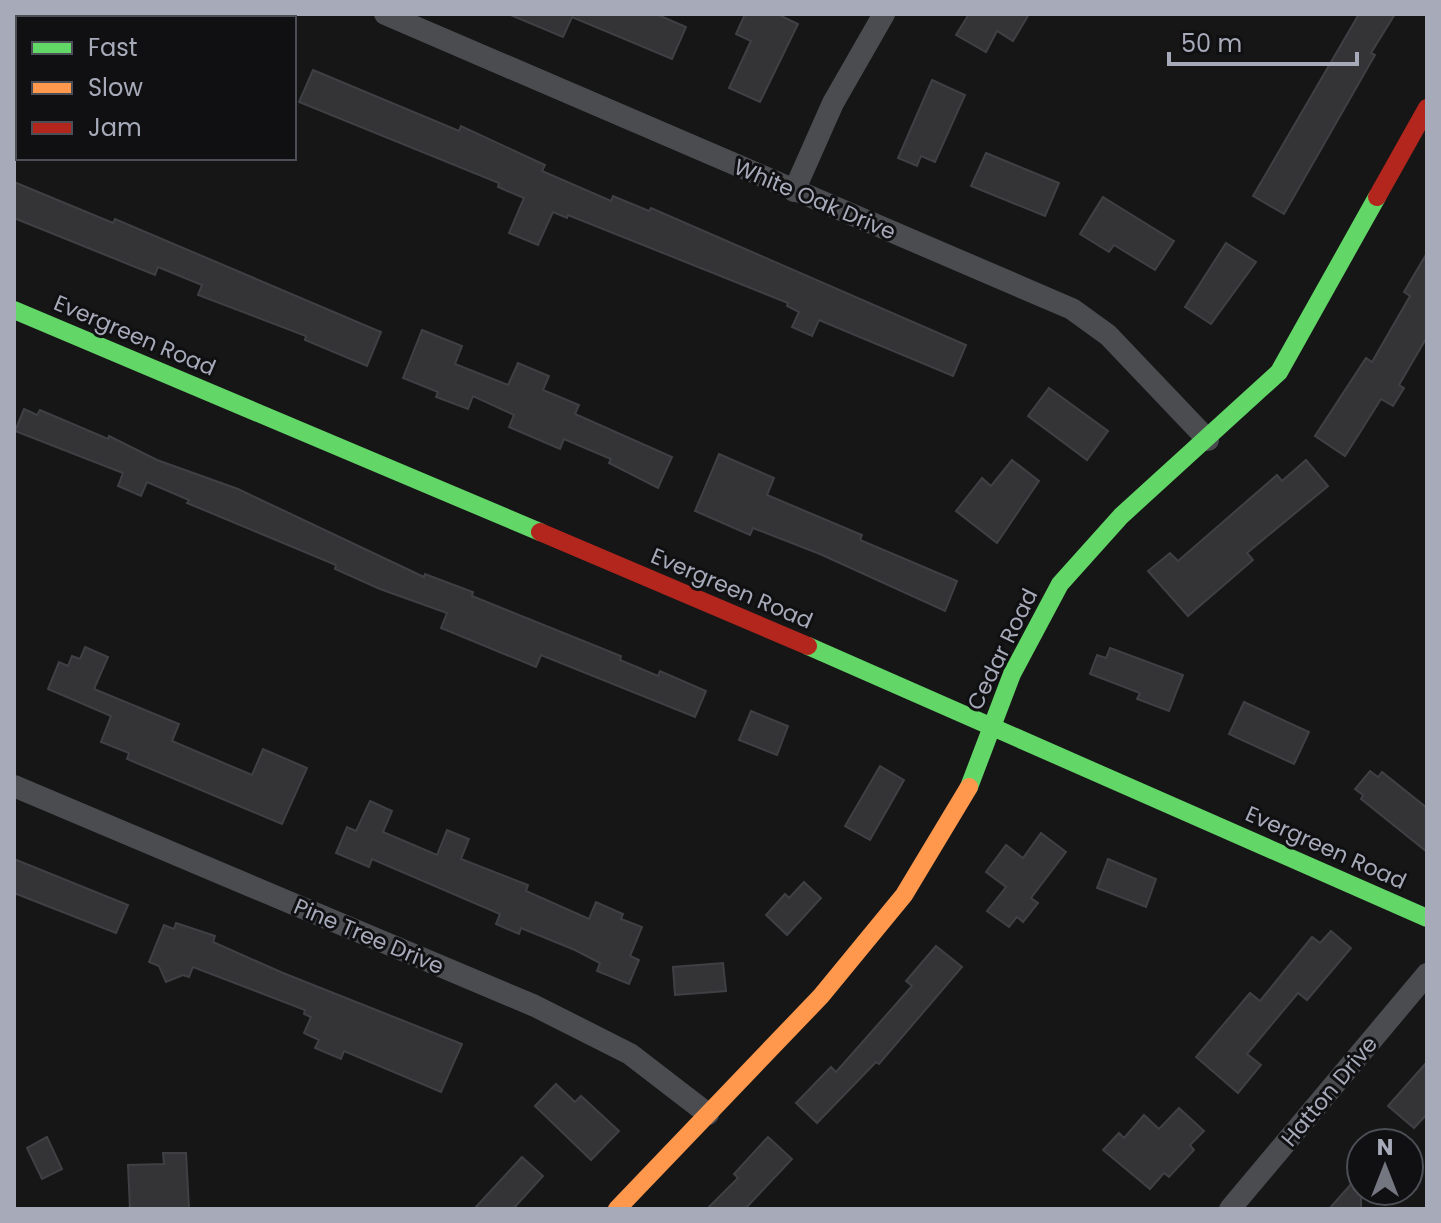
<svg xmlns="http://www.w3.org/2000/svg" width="1441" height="1223" font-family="Poppins,sans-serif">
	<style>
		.building { fill: #343436; stroke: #3f4043; stroke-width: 2 }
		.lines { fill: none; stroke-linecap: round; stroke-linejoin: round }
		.street { stroke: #4a4c50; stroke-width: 22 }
		.fast { stroke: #63d668; stroke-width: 18 }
		.slow { stroke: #ff974d; stroke-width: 18 }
		.jam { stroke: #b3261e; stroke-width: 18 }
		.labels { text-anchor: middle; stroke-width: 6; stroke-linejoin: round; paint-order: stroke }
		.street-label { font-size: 22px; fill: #a6aab9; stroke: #101012 }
	</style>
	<rect width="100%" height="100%" fill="#161617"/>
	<!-- building -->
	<g class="building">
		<path d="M508,14H656L686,27L672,59L572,17L563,37Z"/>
		<path d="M745,14H777L798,24L760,102L729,88L751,41L736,34Z"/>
		<path d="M969,14H1029L1013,41L997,31L986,52L956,35Z"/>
		<path d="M1359,14H1395L1371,53L1375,55L1284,214L1253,196Z"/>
		<path d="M313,70L459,131L461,126L545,165L542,171L611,201L613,196L649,211L651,208L966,345L953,376L819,320L812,336L792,327L799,312L787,306L788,303L568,215L567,218L553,212L538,245L509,233L524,198L498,187L499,183L299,102Z"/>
		<path d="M932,80L965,95L935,162L921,156L917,166L898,158Z"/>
		<path d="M986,153L1059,183L1045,216L971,186Z"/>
		<path d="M14,182L113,223L115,219L381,332L367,366L305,340L306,336L198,295L202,285L158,267L155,275L14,218Z"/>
		<path d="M1103,197L1174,241L1155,270L1114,245L1109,252L1080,234Z"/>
		<path d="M1226,243L1256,262L1211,324L1185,307Z"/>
		<path d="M1427,253V337L1399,385L1404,388L1393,406L1381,399L1345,456L1315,436L1366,358L1372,362L1410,296L1404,292Z"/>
		<path d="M422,330L462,346L455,364L508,385L518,363L549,376L543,390L579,405L575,414L672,457L658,488L609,463L611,459L564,439L560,449L509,427L514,415L473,396L468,409L436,397L438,392L403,378Z"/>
		<path d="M1049,388L1108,431L1087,460L1028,416Z"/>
		<path d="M24,409L37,415L40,410L108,439L109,436L157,460L238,489L424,577L425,574L473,592L472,596L621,656L620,660L658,676L660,671L706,691L695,717L541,655L536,667L441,628L447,613L380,589L335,569L336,565L187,503L189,500L147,482L141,496L118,486L123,473L15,431Z"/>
		<path d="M719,454L774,478L767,495L862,535L860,540L957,581L945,611L820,554L753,528L750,535L695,511Z"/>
		<path d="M1012,460L1039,481L997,543L956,511L982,478L991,486Z"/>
		<path d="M1306,460L1328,486L1247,553L1253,560L1188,616L1148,571L1170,553L1178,561L1277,475L1282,481Z"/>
		<path d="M85,647L108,657L94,689L179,724L172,741L252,775L263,749L307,768L282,824L127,759L129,753L101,742L111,716L48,689L59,662L68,666L72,656L80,659Z"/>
		<path d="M1110,648L1183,675L1169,711L1137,699L1140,693L1090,674L1097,655L1106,658Z"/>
		<path d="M1244,702L1309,732L1294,764L1229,734Z"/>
		<path d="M751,711L788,726L777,755L739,740Z"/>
		<path d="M880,766L904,780L870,840L845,826Z"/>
		<path d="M1370,771L1378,777L1382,772L1427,808V852L1361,799L1363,795L1355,789Z"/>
		<path d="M370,801L392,811L383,832L437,855L447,830L469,839L461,859L528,885L526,891L589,919L596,902L623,914L621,919L642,927L630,956L639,960L629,984L597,971L600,963L575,950L521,928L519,934L496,924L500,914L372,859L369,867L336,853L347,827L356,831Z"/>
		<path d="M1041,833L1066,852L1031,898L1038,903L1023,922L1017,917L1009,927L987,911L1006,887L986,872L1006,845L1023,858Z"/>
		<path d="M14,859L128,905L116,933L14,893Z"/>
		<path d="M1108,859L1156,879L1146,907L1097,888Z"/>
		<path d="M804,882L821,898L787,935L766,915L785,894L789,898Z"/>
		<path d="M176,923L215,936L213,942L283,973L462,1044L441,1092L344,1051L341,1059L315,1048L319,1040L304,1033L311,1017L304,1014L305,1010L193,967L189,977L183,975L166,982L159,966L149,962L164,925L174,929Z"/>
		<path d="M1331,931L1351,948L1307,1000L1298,993L1247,1054L1261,1065L1238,1093L1196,1057L1250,993L1260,1001L1312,937L1320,943Z"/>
		<path d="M936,946L962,967L879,1064L876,1062L817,1123L796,1103L831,1067L836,1072L912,986L906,981Z"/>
		<path d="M723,963L726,991L675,995L673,967Z"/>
		<path d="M1427,1062V1114L1414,1128L1388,1106Z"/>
		<path d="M556,1084L575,1102L581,1096L619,1131L591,1160L535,1106Z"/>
		<path d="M1179,1108L1204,1131L1190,1145L1194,1150L1169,1177L1164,1173L1150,1189L1103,1150L1119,1133L1124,1138L1144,1115L1159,1129Z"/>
		<path d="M47,1137L62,1169L42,1179L27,1148Z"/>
		<path d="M768,1137L792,1159L745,1209H707L738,1178L734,1174Z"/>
		<path d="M163,1153H186L189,1209H130L128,1165L164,1164Z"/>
		<path d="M522,1157L543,1176L513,1209H474Z"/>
		<path d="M1361,1173V1209H1329Z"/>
	</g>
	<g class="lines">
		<!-- street -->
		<g class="street">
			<path d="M385,14L1072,309L1108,335L1208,440"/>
			<path d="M794,191L833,103L884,14"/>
			<path d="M14,786L535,1006L630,1054L708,1114"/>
			<path d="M1230,1209L1427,974"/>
		</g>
		<!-- fast -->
		<g class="fast">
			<path d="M14,310L540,532"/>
			<path d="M808,646L1427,918"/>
			<path d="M969,787L1012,674L1060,584L1121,516L1279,372L1377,197"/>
		</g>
		<!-- slow -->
		<path class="slow" d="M617,1209L821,996L904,895L969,787"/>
		<!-- jam -->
		<g class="jam">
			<path d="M1377,197L1427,108"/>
			<path d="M540,532L808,646"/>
		</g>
	</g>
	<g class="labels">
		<!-- street labels -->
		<g class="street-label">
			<text transform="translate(815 199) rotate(23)" y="8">White Oak Drive</text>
			<text transform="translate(135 335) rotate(23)" y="8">Evergreen Road</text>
			<text transform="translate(732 588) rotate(23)" y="8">Evergreen Road</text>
			<text transform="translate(1002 649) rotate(-64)" y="8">Cedar Road</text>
			<text transform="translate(1326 847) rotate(24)" y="8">Evergreen Road</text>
			<text transform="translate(369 936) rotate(23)" y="8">Pine Tree Drive</text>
			<text transform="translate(1329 1091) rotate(-50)" y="8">Hatton Drive</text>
		</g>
	</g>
	<!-- border -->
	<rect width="1441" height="1223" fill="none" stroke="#a6aab9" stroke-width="32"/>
	<!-- legend -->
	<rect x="16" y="16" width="280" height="144" fill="#101012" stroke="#4c4e55" stroke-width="2"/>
	<rect x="32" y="42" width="40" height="12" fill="#63d668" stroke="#4c4e55" stroke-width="2"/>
	<text x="88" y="56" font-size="24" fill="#a6aab9">Fast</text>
	<rect x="32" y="82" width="40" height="12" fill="#ff974d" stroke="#4c4e55" stroke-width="2"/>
	<text x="88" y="96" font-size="24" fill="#a6aab9">Slow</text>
	<rect x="32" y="122" width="40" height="12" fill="#b3261e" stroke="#4c4e55" stroke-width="2"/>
	<text x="88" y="136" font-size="24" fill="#a6aab9">Jam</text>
	<!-- north arrow -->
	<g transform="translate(1385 1167)"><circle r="38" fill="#101012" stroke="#4c4e55" stroke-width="2"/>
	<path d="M0-6L14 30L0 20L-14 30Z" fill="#747680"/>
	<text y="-12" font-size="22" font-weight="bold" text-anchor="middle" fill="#a6aab9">N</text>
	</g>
	<!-- scale -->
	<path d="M1169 52v12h188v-12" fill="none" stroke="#a6aab9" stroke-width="4"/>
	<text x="1181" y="52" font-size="24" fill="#a6aab9" stroke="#101012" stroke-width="6" paint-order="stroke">50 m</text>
</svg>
